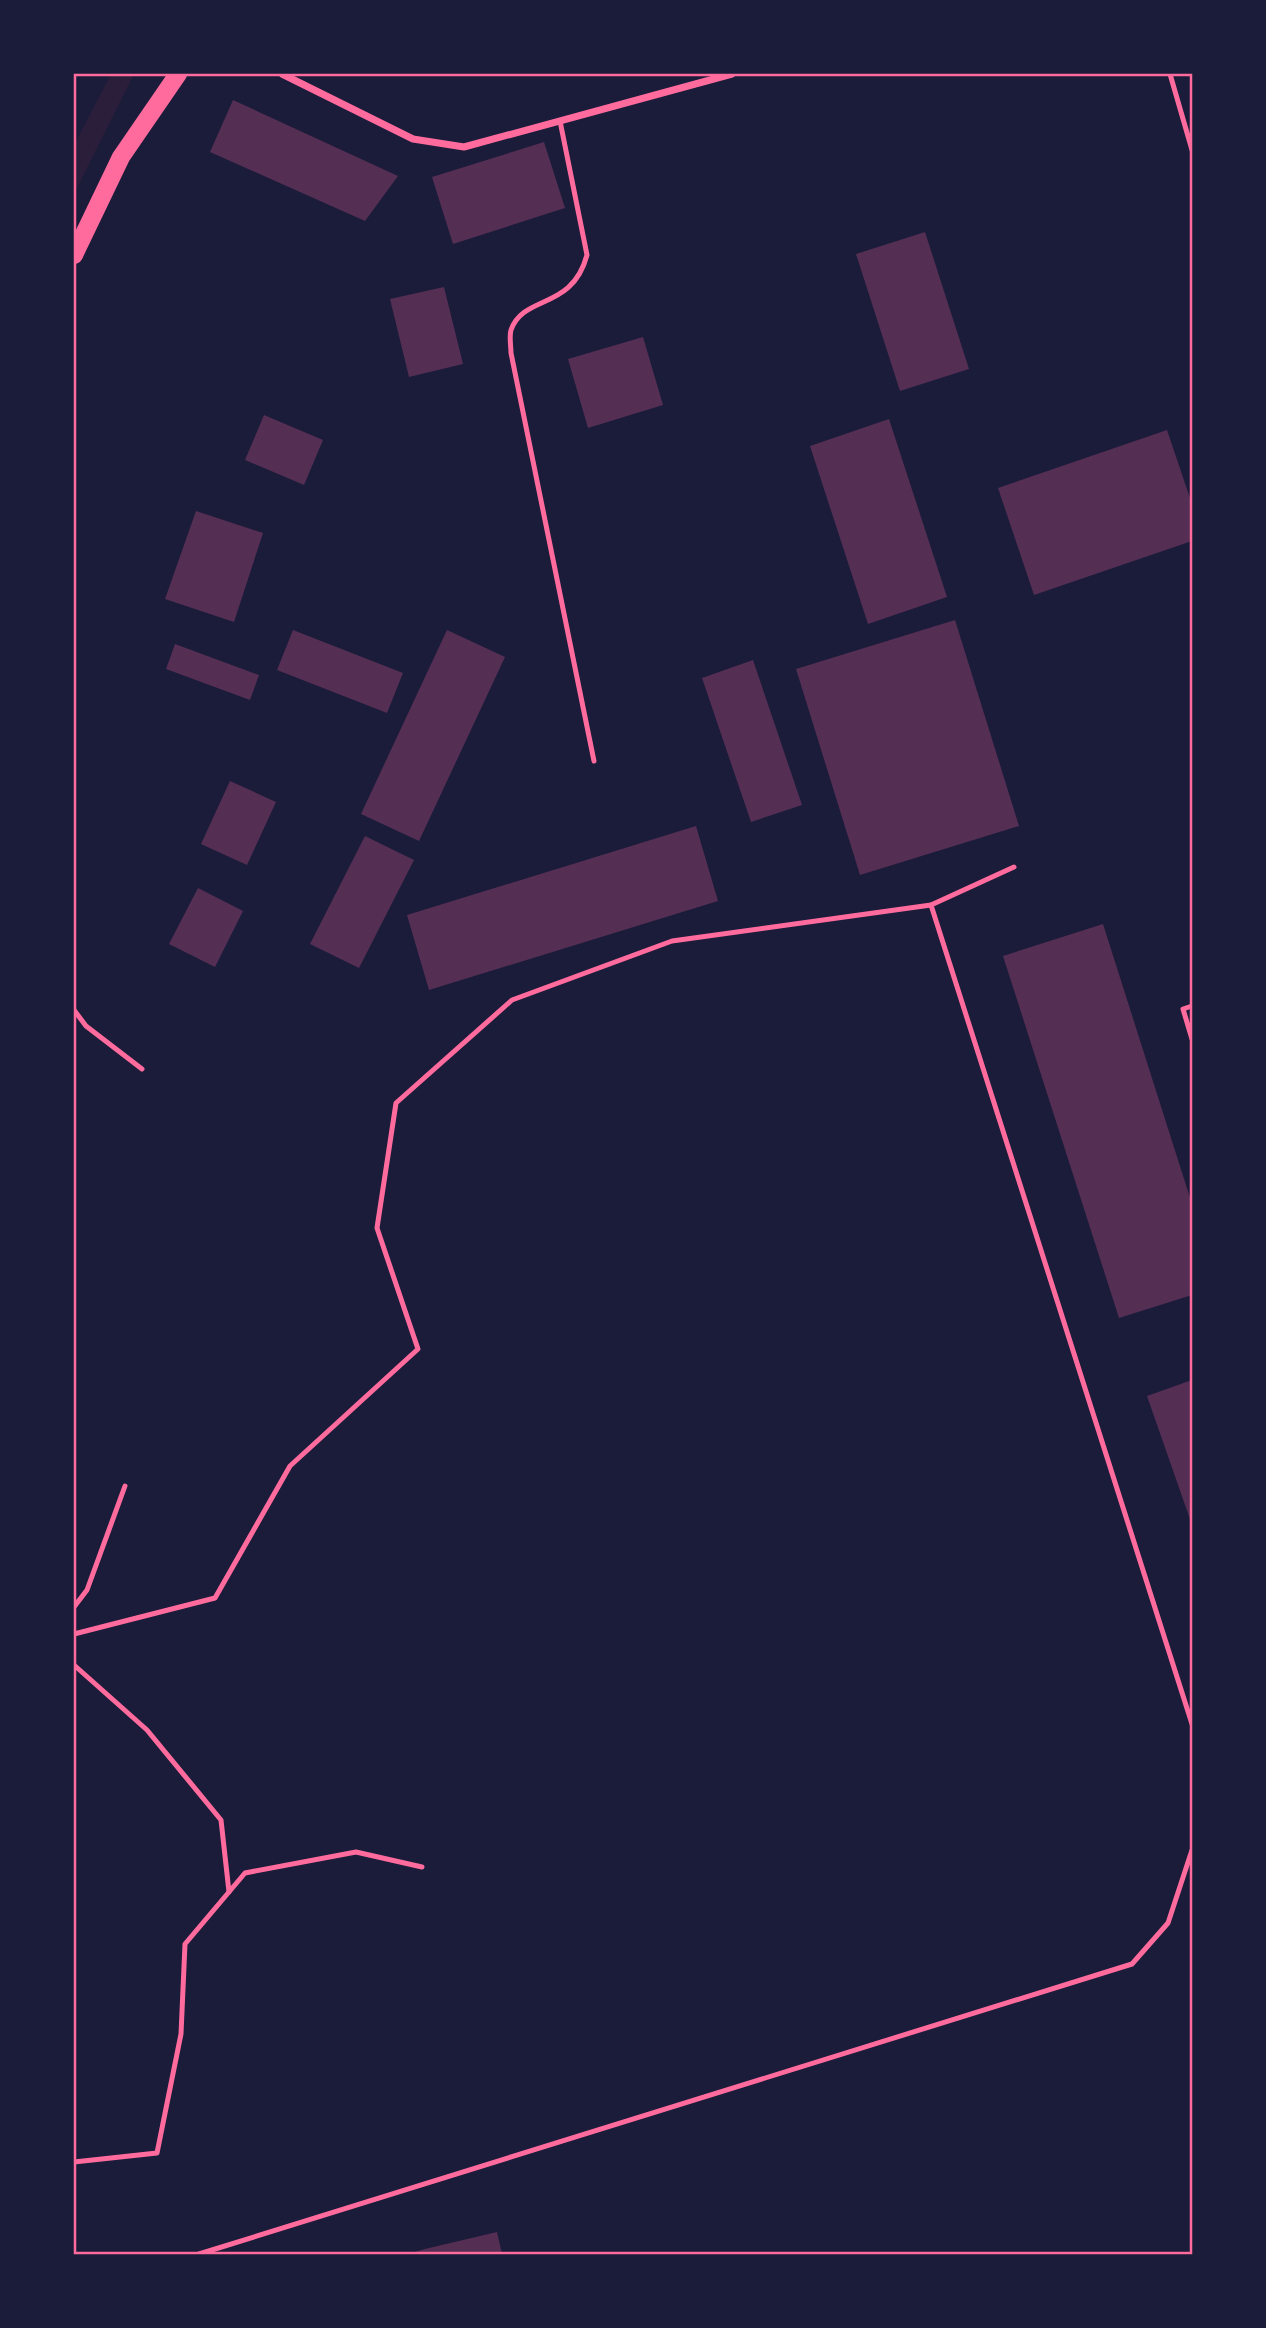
<svg xmlns="http://www.w3.org/2000/svg" width="1266" height="2328" font-family="Commissioner,sans-serif">
	<style>
		.green { fill: #2a1e3b }
		.building { fill: #542f53 }
		.lines { fill: none; stroke-linecap: round; stroke-linejoin: round }
		.service { stroke: #ff6b9d; stroke-width: 5 }
		.minor { stroke: #ff6b9d; stroke-width: 7 }
		.primary { stroke: #ff6b9d; stroke-width: 18 }
		.neatline { fill: none; stroke: #ff6b9d; stroke-width: 2.5 }
	</style>
	<rect width="100%" height="100%" fill="#1b1b3a"/>
	<!-- green -->
	<path class="green" d="M111,74H134L74,194V145Z"/>
	<!-- building -->
	<g class="building">
		<path d="M233,100L398,176L365,221L210,152Z"/>
		<path d="M544,142L565,208L453,244L432,177Z"/>
		<path d="M925,232L969,369L900,391L856,254Z"/>
		<path d="M444,287L463,364L409,377L390,299Z"/>
		<path d="M643,337L663,405L588,428L568,359Z"/>
		<path d="M264,415L323,440L304,485L245,460Z"/>
		<path d="M889,419L947,597L868,624L810,446Z"/>
		<path d="M1167,430L1192,504V541L1034,595L998,488Z"/>
		<path d="M196,511L263,533L234,622L165,599Z"/>
		<path d="M955,620L1019,826L860,875L796,669Z"/>
		<path d="M293,630L403,673L387,713L277,670Z"/>
		<path d="M447,630L505,657L419,841L361,814Z"/>
		<path d="M175,644L259,675L250,700L166,669Z"/>
		<path d="M753,660L802,805L751,822L702,678Z"/>
		<path d="M230,781L276,802L247,865L201,844Z"/>
		<path d="M696,826L718,901L429,990L407,915Z"/>
		<path d="M365,836L414,860L359,968L310,944Z"/>
		<path d="M198,888L243,911L215,967L169,944Z"/>
		<path d="M1103,924L1192,1204V1295L1119,1318L1003,956Z"/>
		<path d="M1192,1380V1525L1147,1396Z"/>
		<path d="M497,2232L502,2254H408L425,2249Z"/>
	</g>
	<g class="lines">
		<!-- service -->
		<g class="service">
			<path d="M1170,74L1192,150"/>
			<path d="M560,121L587,255C572,311 524,294 511,330C509,336 511,346 511,353L594,761"/>
			<path d="M931,905L1192,1724"/>
			<path d="M1192,1006L1183,1009L1192,1039"/>
			<path d="M74,1010L86,1026L142,1069"/>
			<path d="M74,1607L87,1590L125,1486"/>
			<path d="M74,1634L215,1598L290,1466L418,1349L377,1228L396,1103L512,1000L672,941L931,905L1014,867"/>
			<path d="M74,1665L147,1730L221,1820L229,1892"/>
			<path d="M74,2162L157,2153L181,2034L185,1944L245,1873L356,1852L422,1867"/>
			<path d="M199,2254L1132,1964L1168,1923L1192,1850"/>
		</g>
		<!-- minor -->
		<path class="minor" d="M282,74L413,139L464,147L732,74"/>
		<!-- primary -->
		<path class="primary" d="M74,255L121,157L178,74"/>
	</g>
	<!-- border -->
	<rect width="1266" height="2328" fill="none" stroke="#1b1b3a" stroke-width="150"/>
	<rect x="75" y="75" width="1116" height="2178" class="neatline"/>
</svg>
